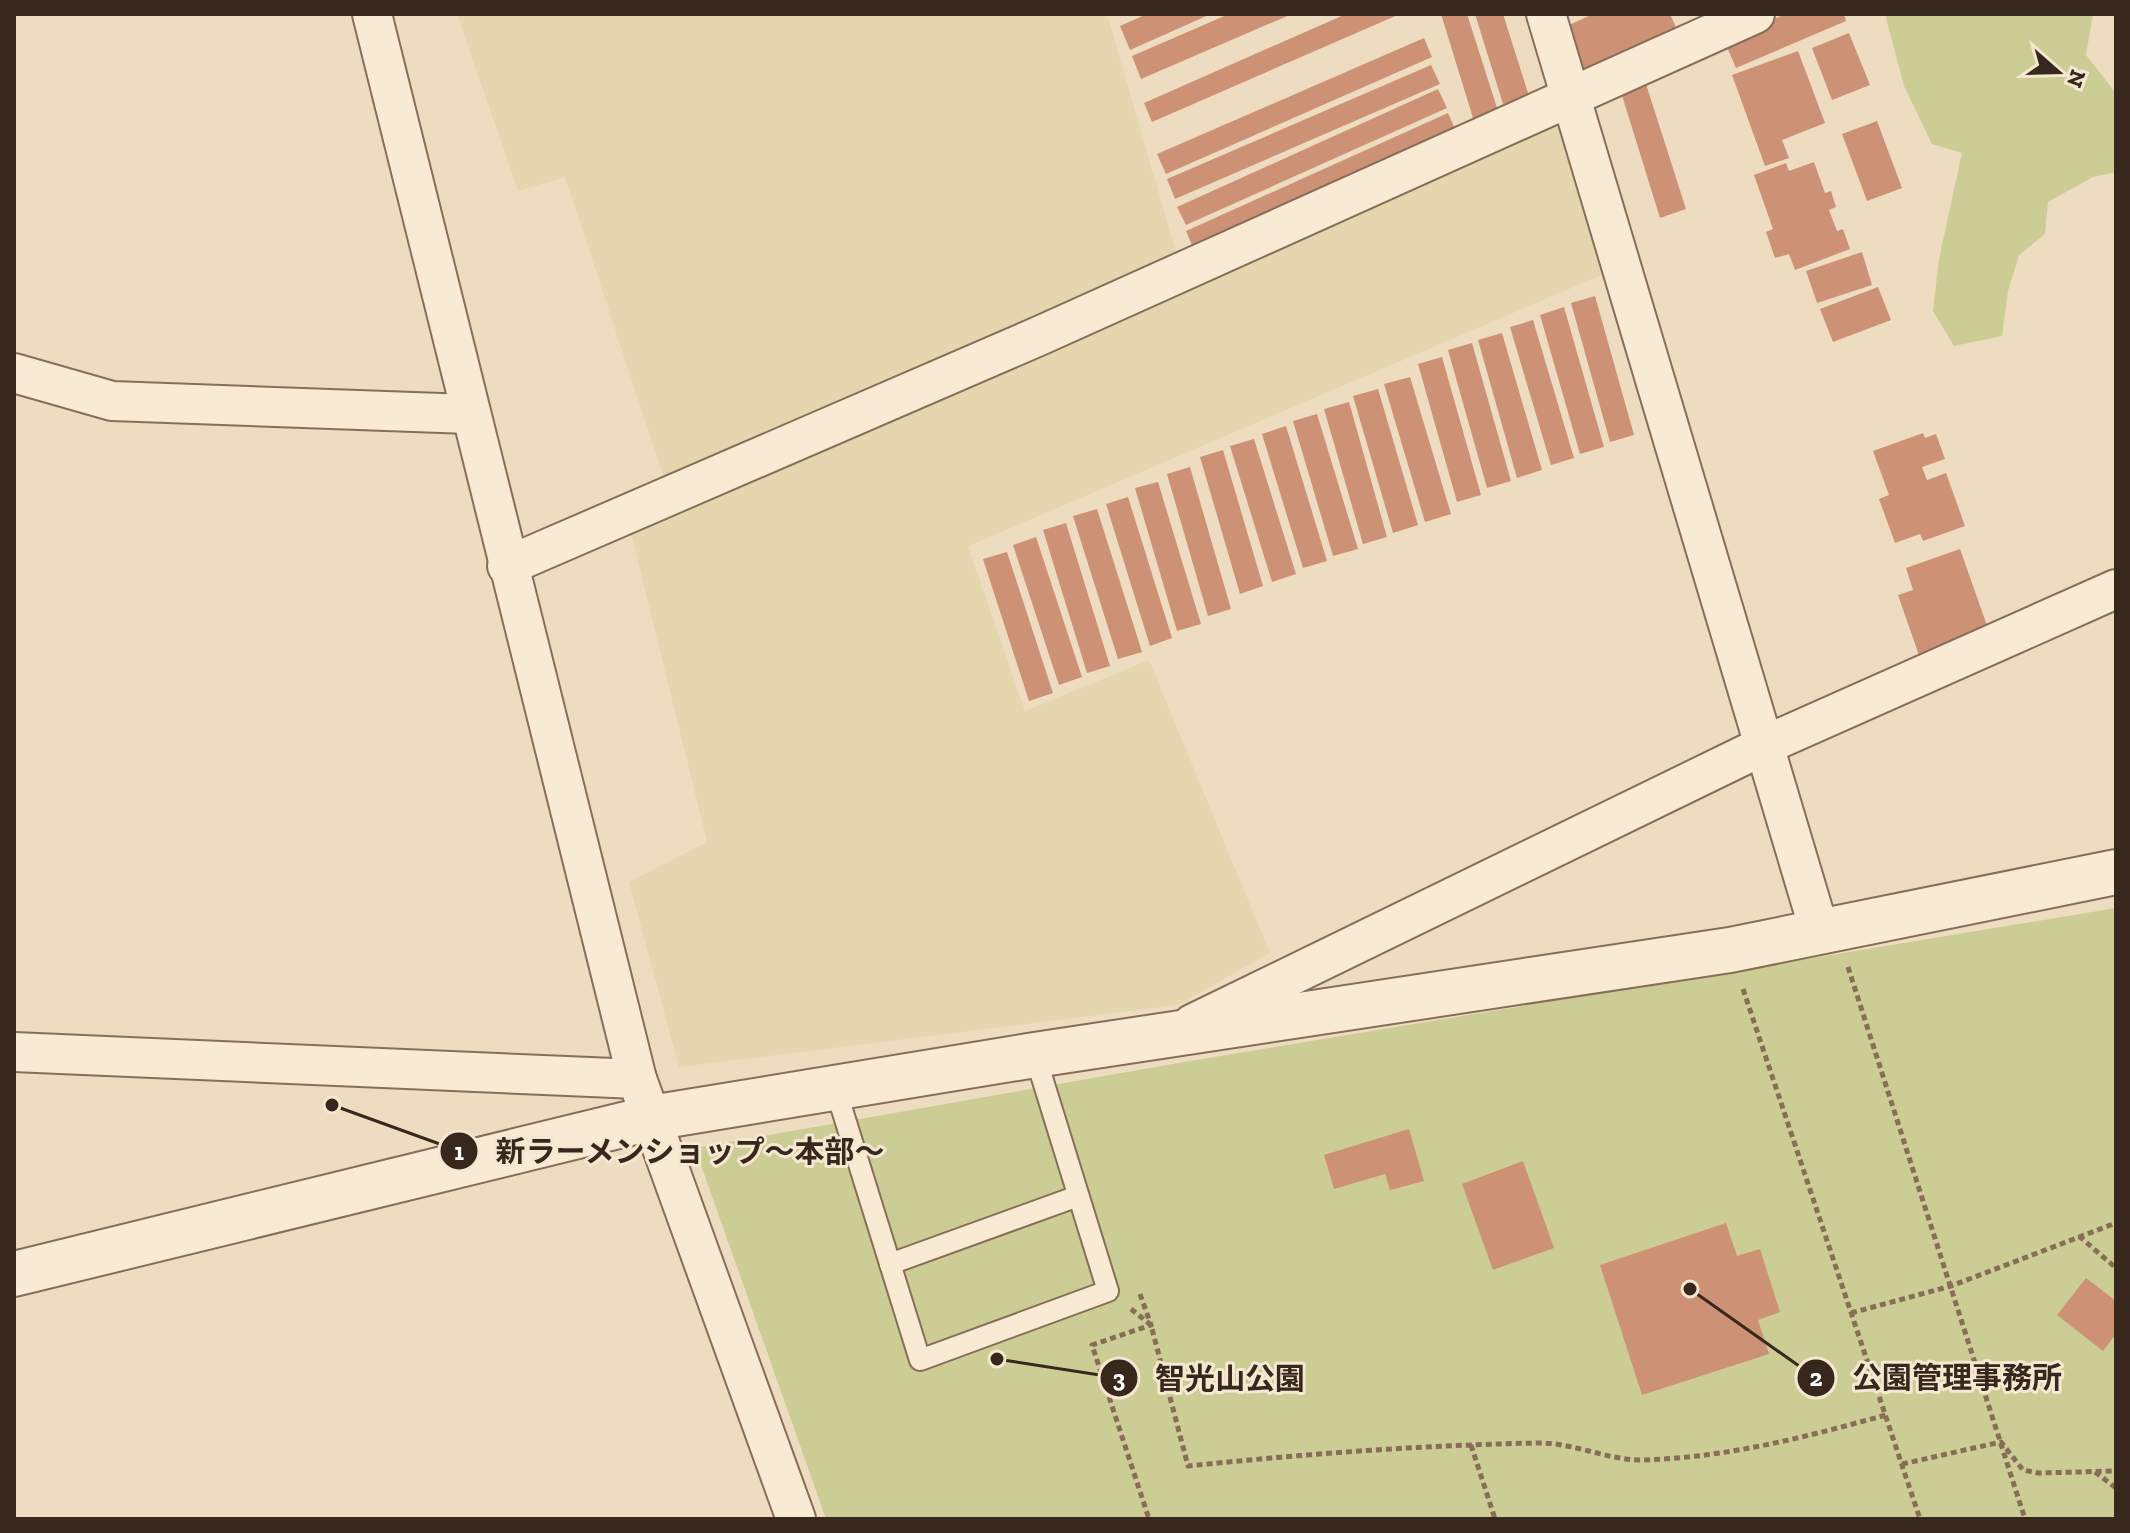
<svg xmlns="http://www.w3.org/2000/svg" width="2130" height="1533" font-family="'Zilla Slab','Noto Sans JP',serif">
	<style>
		.farmland { fill: #e4d6ae }
		.green { fill: #cccc95 }
		.building { fill: #cd9176 }
		.lines { fill: none; stroke-linecap: round; stroke-linejoin: round }
		.service-casing { stroke: #886d58; stroke-width: 24 }
		.minor-casing { stroke: #886d58; stroke-width: 42 }
		.tertiary-casing { stroke: #886d58; stroke-width: 48 }
		.path { stroke: #886d58; stroke-width: 5; stroke-dasharray: 6 4; stroke-linecap: butt }
		.service { stroke: #f9ead4; stroke-width: 20 }
		.minor { stroke: #f9ead4; stroke-width: 38 }
		.tertiary { stroke: #f9ead4; stroke-width: 44 }
		.leader { fill: none; stroke: #37271d; stroke-width: 3 }
		.callout-dot { fill: #37271d; stroke: #f6e7d0; stroke-width: 3 }
		.mark-label { font-size: 24px; text-anchor: middle; font-weight: bold; fill: #fff }
		.callout-label { font-size: 30px; text-anchor: middle; font-weight: bold; fill: #37271d; stroke: #f6e7d0; stroke-width: 6; stroke-linejoin: round; paint-order: stroke }
	</style>
	<rect width="100%" height="100%" fill="#eedcc1"/>
	<!-- farmland -->
	<g class="farmland">
		<path d="M457,14H1107L1178,259L666,484L565,177L518,191Z"/>
		<path d="M1560,114L1602,275L968,546L1025,711L1149,660L1270,953L1178,1005L679,1067L629,882L707,842L630,528Z"/>
	</g>
	<!-- green -->
	<g class="green">
		<path d="M1885,14H2093L2086,55L2116,93V172L2093,177L2048,202L2045,234L2019,255L2008,291L2002,336L1954,346L1933,311L1939,259L1962,153L1932,144L1904,86Z"/>
		<path d="M2116,908V1519H826L695,1148L1184,1062Z"/>
	</g>
	<!-- building -->
	<g class="building">
		<path d="M1147,14H1211L1130,50L1120,26Z"/>
		<path d="M1229,14H1292L1141,79L1132,56Z"/>
		<path d="M1346,14H1400L1152,122L1144,103Z"/>
		<path d="M1441,14H1467L1498,111L1473,118Z"/>
		<path d="M1475,14H1503L1529,96L1503,104Z"/>
		<path d="M1593,14H1670L1678,32L1585,77L1569,25Z"/>
		<path d="M1786,14H1844L1846,21L1736,68L1724,40Z"/>
		<path d="M1849,33L1870,85L1832,100L1812,48Z"/>
		<path d="M1424,38L1432,57L1166,174L1157,154Z"/>
		<path d="M1798,51L1825,123L1782,140L1789,158L1765,166L1732,75Z"/>
		<path d="M1431,65L1440,84L1175,199L1167,179Z"/>
		<path d="M1645,81L1686,209L1660,218L1620,89Z"/>
		<path d="M1438,89L1447,108L1186,225L1177,207Z"/>
		<path d="M1448,113L1457,133L1194,250L1186,231Z"/>
		<path d="M1877,121L1902,188L1867,201L1842,134Z"/>
		<path d="M1814,162L1825,193L1831,191L1836,207L1829,210L1837,231L1843,229L1850,249L1795,270L1789,254L1775,258L1766,232L1773,229L1754,175L1786,163L1789,171Z"/>
		<path d="M1862,252L1872,285L1817,303L1806,271Z"/>
		<path d="M1878,287L1891,320L1833,342L1820,309Z"/>
		<path d="M1595,296L1634,435L1610,442L1571,303Z"/>
		<path d="M1564,307L1604,447L1580,454L1540,315Z"/>
		<path d="M1533,320L1574,458L1551,465L1510,327Z"/>
		<path d="M1502,333L1542,470L1517,478L1478,340Z"/>
		<path d="M1472,343L1511,481L1487,488L1448,350Z"/>
		<path d="M1442,357L1481,495L1457,502L1418,364Z"/>
		<path d="M1410,377L1451,514L1425,522L1384,384Z"/>
		<path d="M1378,389L1418,525L1393,533L1353,396Z"/>
		<path d="M1349,402L1387,537L1363,544L1324,409Z"/>
		<path d="M1317,414L1358,549L1333,556L1293,421Z"/>
		<path d="M1286,426L1327,561L1303,568L1262,434Z"/>
		<path d="M1923,433L1925,438L1936,434L1945,459L1922,467L1927,480L1946,473L1965,526L1923,541L1920,534L1895,543L1879,499L1889,495L1873,451Z"/>
		<path d="M1254,439L1296,574L1272,582L1230,446Z"/>
		<path d="M1223,450L1263,586L1240,594L1200,457Z"/>
		<path d="M1190,467L1231,609L1208,616L1167,474Z"/>
		<path d="M1158,482L1201,624L1177,631L1135,488Z"/>
		<path d="M1128,497L1172,638L1150,646L1106,504Z"/>
		<path d="M1097,509L1142,652L1118,659L1073,516Z"/>
		<path d="M1066,523L1110,666L1087,673L1043,530Z"/>
		<path d="M1036,537L1082,677L1059,685L1013,545Z"/>
		<path d="M1960,549L1991,637L1921,661L1898,595L1913,590L1906,568Z"/>
		<path d="M1007,552L1053,693L1029,701L983,559Z"/>
		<path d="M1409,1129L1424,1181L1390,1190L1385,1174L1334,1189L1324,1155Z"/>
		<path d="M1523,1161L1554,1248L1493,1270L1462,1184Z"/>
		<path d="M1726,1223L1737,1256L1760,1249L1780,1312L1758,1320L1769,1354L1642,1395L1600,1265Z"/>
		<path d="M2086,1278L2116,1301V1334L2103,1351L2057,1315Z"/>
	</g>
	<g class="lines">
		<defs>
			<g id="service">
				<path d="M835,1087L920,1360L1108,1291L1035,1055"/>
				<path d="M890,1264L1078,1196"/>
			</g>
			<g id="minor">
				<path d="M372,14L637,1079L796,1519"/>
				<path d="M1546,14L1820,933"/>
				<path d="M14,373L112,401L469,414"/>
				<path d="M507,566L1039,336L1755,14"/>
				<path d="M1192,1024L1765,745L2116,589"/>
				<path d="M14,1052L637,1079"/>
			</g>
			<path id="tertiary" d="M14,1274L651,1118L1035,1055L1730,950L2116,872"/>
		</defs>
		<!-- service casing -->
		<use href="#service" class="service-casing"/>
		<!-- minor casing -->
		<use href="#minor" class="minor-casing"/>
		<!-- tertiary casing -->
		<use href="#tertiary" class="tertiary-casing"/>
		<!-- path -->
		<g class="path">
			<path d="M1848,967L2025,1519"/>
			<path d="M1743,989L1920,1519"/>
			<path d="M2079,1236L2116,1268"/>
			<path d="M1140,1294L1151,1325L1092,1345L1149,1519"/>
			<path d="M1131,1309L1151,1325L1188,1466C1305,1454 1422,1445 1540,1443C1574,1443 1608,1460 1641,1460C1725,1458 1806,1437 1886,1415"/>
			<path d="M1851,1313L1951,1286L2116,1223"/>
			<path d="M1471,1445L1495,1519"/>
			<path d="M1902,1464L2001,1442L2023,1470L2038,1473L2116,1471"/>
			<path d="M2095,1472L2116,1488"/>
		</g>
		<!-- service -->
		<use href="#service" class="service"/>
		<!-- minor -->
		<use href="#minor" class="minor"/>
		<!-- tertiary -->
		<use href="#tertiary" class="tertiary"/>
	</g>
	<!-- callouts -->
	<path class="leader" d="M332 1105L459 1151M1690 1289L1816 1378M997 1359L1119 1378"/>
	<g class="callout-dot">
		<circle cx="332" cy="1105" r="8"/>
		<circle cx="1690" cy="1289" r="8"/>
		<circle cx="997" cy="1359" r="8"/>
		<circle cx="459" cy="1151" r="20"/>
		<circle cx="1816" cy="1378" r="20"/>
		<circle cx="1119" cy="1378" r="20"/>
	</g>
	<g class="mark-label">
		<text x="459" y="1160">1</text>
		<text x="1816" y="1386">2</text>
		<text x="1119" y="1387">3</text>
	</g>
	<g class="callout-label">
		<text x="690" y="1162">新ラーメンショップ～本部～</text>
		<text x="1957" y="1388">公園管理事務所</text>
		<text x="1230" y="1389">智光山公園</text>
	</g>
	<!-- border -->
	<rect width="2130" height="1533" fill="none" stroke="#37271d" stroke-width="32"/>
	<!-- north arrow -->
	<g transform="translate(2058 72) rotate(110)" stroke="#f6e7d0" stroke-width="6" paint-order="stroke">
	<path d="M0-6L14 30L0 20L-14 30Z" fill="#37271d"/>
	<text y="-12" font-size="22" font-weight="bold" text-anchor="middle" fill="#37271d">N</text>
	</g>
</svg>
